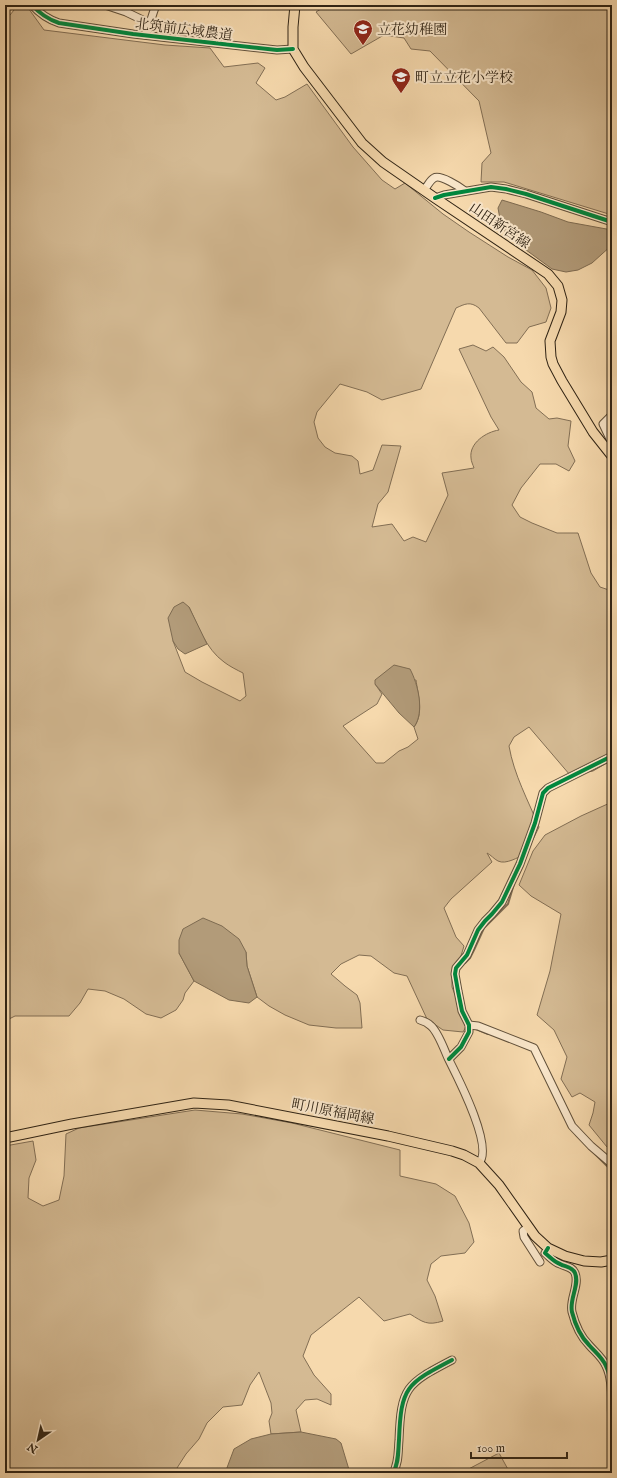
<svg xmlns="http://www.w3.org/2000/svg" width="617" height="1478" font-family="'IM FELL English','Noto Serif JP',serif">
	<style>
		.green { fill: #d4ba93; stroke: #826e54; fill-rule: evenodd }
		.water { fill: #b29b79; stroke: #7e6b51 }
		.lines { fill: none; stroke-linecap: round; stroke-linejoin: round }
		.stream { stroke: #7e6b51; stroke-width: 2 }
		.minor-casing { stroke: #61503a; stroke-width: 9 }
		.major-casing { stroke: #2f2314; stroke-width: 11 }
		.minor { stroke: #f9e6ca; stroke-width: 7 }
		.major { stroke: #f6d9ad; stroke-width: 9 }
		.cycleway-casing { stroke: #f9e6ca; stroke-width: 6 }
		.cycleway { stroke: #00873e; stroke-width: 4 }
		.labels { text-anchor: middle; stroke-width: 4; stroke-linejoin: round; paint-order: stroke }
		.street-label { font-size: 14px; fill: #2f2314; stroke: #f9e6ca }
		.poi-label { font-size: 14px; fill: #2f2314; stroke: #f9e6ca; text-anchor: start }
	</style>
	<rect width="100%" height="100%" fill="#f6d9ad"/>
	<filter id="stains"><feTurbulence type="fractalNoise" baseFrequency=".005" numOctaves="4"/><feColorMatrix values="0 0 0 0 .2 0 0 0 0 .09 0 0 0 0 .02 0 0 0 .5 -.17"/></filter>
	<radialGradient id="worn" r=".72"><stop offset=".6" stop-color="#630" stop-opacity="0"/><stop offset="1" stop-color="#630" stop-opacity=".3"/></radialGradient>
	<!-- green -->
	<g class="green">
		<path d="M18,5H26L44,30L165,45L210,48L224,67L258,63L265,68L256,83L276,100L285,97L307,84L353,147L382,180L395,189L405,183L443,214L469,232L508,257L532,270L546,288L551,308L546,322L529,327L517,343H506L479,308C470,301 465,304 456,308L421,389L382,400L367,392L340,384L317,412L314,422L318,438L325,447L335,453L352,456L358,461L360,474L373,470L382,445L401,446L388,492L378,504L372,527L392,524L404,541L413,537L426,542L448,495L442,473L474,468C473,465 471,461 471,458C469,443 486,432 499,430L491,417L459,349L473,345L486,351L493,347L504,357L521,382L532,392L536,408L549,419L557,418L571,421L568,446L575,461L569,471L556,464H540L521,488L512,505L520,517L532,523L557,533H578L591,573L600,587L612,591V760L593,771L570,775L529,727L514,737L509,746C514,775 528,800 539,827L526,854C518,857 506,865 498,861C494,859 491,855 487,853L492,862L451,899L444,908L456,937L464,946L460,959L454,969L452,977V987L467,1025L463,1032L443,1030L427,1019L407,976L394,973L371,956L359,955L341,964L331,974L345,986L357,995L360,1003L362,1028H336L309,1025L285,1015L269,1006L257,997L247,966L246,952L179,953L194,981L185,993L183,1000L176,1010L161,1018L146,1014L124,999L105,991L88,989L80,1003L69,1016H15L5,1021V11L10,15ZM189,607C198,626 206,649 224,662C229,666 237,670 243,673L246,696L240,701L202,682L185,672L173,641ZM416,680C418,695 424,714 414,727L418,739L408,747L399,751L384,763H376L343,726L377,704L382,694L375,684Z"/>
		<path d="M327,5H612V215L504,182H481L482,163L491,153L479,101L430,51L411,49L404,38L384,35L351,54L316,12Z"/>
		<path d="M612,802V1144L607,1147L589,1125L593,1113L595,1102L580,1093L572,1097L561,1079L567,1057L554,1030L537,1015L550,971L561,914L531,896L519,885L533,851L545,835L581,816Z"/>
		<path d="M195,1110L242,1114L292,1123L400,1150V1176L436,1184L455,1196L469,1223L474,1242L465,1253L441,1256L431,1264L427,1280L435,1296L443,1321C427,1326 423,1322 410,1314L384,1321L359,1297L311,1335L303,1356L314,1375L331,1394V1405L317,1399L305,1400L296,1410L301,1432L271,1434L269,1421L272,1413L271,1403L259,1372L250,1385L242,1405L223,1407L207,1423L199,1439L186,1454L177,1468L176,1473H5V1146L33,1141L36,1160L29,1178L28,1198L43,1206L59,1200L64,1176L66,1134L79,1128Z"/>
		<path d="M499,1453L510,1473H461Z"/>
	</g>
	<!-- water -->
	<g class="water">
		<path d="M502,200L541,212L568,222L612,230V245L592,263L578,270L566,272L552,269L507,236L500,219L498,208Z"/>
		<path d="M183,602L189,607L207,644L185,654L178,649L173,641L168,618L174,607Z"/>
		<path d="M394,665L410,669C418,684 425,712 414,727L399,713L375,684V680Z"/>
		<path d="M203,918L222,926L239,939L246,952L247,966L257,997L249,1003L229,1000L194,981L179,953V940L183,929Z"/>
		<path d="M301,1432L336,1439L341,1443L350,1473H225L234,1449L251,1439L271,1434Z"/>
	</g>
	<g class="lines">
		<!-- stream -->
		<g class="stream">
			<path d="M465,963L470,958L474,950L484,928L508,904L514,884"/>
			<path d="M476,1029L488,1034"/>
			<path d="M576,1135L612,1171"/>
		</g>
		<defs>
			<g id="minor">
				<path d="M32,5C40,14 47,19 59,23L133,34L277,50L293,49"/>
				<path d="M105,5L126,12L151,24"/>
				<path d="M145,35C150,25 152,15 156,5"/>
				<path d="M424,190C427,187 430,180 434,178C440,174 460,187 465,191"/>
				<path d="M435,198L444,195L491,187L506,189L526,194L612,222"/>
				<path d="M612,415L603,424L612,443"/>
				<path d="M420,1020C424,1021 428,1023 431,1026C438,1032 444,1049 448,1058C457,1076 494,1147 479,1163"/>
				<path d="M469,1025L478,1026L534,1048L572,1126L591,1146L612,1164"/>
				<path d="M449,1059L461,1047L469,1032V1025L462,1011L458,991L455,974L456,968L467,955L478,930L485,921L492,914L502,902L520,864L535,823L543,793L548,788L612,756"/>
				<path d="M529,1227L523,1231L524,1237L540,1262"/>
				<path d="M548,1248L545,1253C550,1257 554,1262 560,1264C565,1267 572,1266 575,1273C580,1285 569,1299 572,1312C575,1324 580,1336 589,1345C595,1352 602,1357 606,1366C614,1382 610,1404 612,1421"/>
				<path d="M393,1473C399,1463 398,1451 399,1440C401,1387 406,1384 452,1360"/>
			</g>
			<g id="major">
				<path d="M295,5L293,27V49L304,67L362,143L383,162L435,198L548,274L558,286L562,300L561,312L550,341L551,357L553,364L562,381L593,432L612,456"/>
				<path d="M5,1138L72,1124L194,1103L228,1105L388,1136L452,1151L464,1155L479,1163L499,1185L535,1236L548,1248L565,1256L584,1261L601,1262L612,1260"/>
			</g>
		</defs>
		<!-- minor casing -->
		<use href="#minor" class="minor-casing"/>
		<!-- major casing -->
		<use href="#major" class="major-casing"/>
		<!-- minor -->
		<use href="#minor" class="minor"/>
		<!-- major -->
		<use href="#major" class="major"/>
		<defs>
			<g id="cycleway">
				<path d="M32,5C40,14 47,19 59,23L133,34L277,50L293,49"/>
				<path d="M435,198L444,195L491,187L506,189L526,194L612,222"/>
				<path d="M449,1059L461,1047L469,1032V1025L462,1011L458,991L455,974L456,968L467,955L478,930L485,921L492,914L502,902L520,864L535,823L543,793L548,788L612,756"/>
				<path d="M548,1248L545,1253C550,1257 554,1262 560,1264C565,1267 572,1266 575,1273C580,1285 569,1299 572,1312C575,1324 580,1336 589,1345C595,1352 602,1357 606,1366C614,1382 610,1404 612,1421"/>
				<path d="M393,1473C399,1463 398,1451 399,1440C401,1387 406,1384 452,1360"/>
			</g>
		</defs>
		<!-- cycleway casing -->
		<use href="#cycleway" class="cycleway-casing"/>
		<!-- cycleway -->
		<use href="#cycleway" class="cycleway"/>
	</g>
	<!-- icons -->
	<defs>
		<symbol id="school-pin" viewBox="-11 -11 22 30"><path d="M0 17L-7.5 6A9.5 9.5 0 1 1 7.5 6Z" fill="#8f2418" stroke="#f9e6ca"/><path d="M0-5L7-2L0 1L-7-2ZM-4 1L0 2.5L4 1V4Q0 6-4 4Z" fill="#fff"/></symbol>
	</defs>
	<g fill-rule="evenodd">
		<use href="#school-pin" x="352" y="18" width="22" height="30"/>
		<use href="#school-pin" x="390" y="66" width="22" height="30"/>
	</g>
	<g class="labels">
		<!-- street labels -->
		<g class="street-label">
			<text transform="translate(184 29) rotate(7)" y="5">北筑前広域農道</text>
			<text transform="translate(500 225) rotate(34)" y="5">山田新宮線</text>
			<text transform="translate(333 1111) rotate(11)" y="5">町川原福岡線</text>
		</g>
		<!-- poi labels -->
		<g class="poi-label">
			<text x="377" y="34">立花幼稚園</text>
			<text x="415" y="82">町立立花小学校</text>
		</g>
	</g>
	<!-- margin -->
	<rect width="617" height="1478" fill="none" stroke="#f6d9ad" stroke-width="20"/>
	<rect x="6" y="6" width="605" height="1466" fill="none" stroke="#2f2314" stroke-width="2"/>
	<rect x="10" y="10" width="597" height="1458" fill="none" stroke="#2f2314"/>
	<!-- north arrow -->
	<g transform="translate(38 1440) rotate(214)" stroke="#f9e6ca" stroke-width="3" paint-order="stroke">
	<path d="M0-3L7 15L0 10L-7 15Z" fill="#2f2314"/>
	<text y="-6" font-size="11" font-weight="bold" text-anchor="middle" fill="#2f2314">N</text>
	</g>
	<!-- scale -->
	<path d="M471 1452v6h96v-6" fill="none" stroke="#2f2314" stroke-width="2"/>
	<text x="477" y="1452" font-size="12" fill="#2f2314" stroke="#f9e6ca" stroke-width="3" paint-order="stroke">100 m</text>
	<rect width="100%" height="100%" filter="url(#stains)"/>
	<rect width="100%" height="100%" fill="url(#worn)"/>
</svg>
